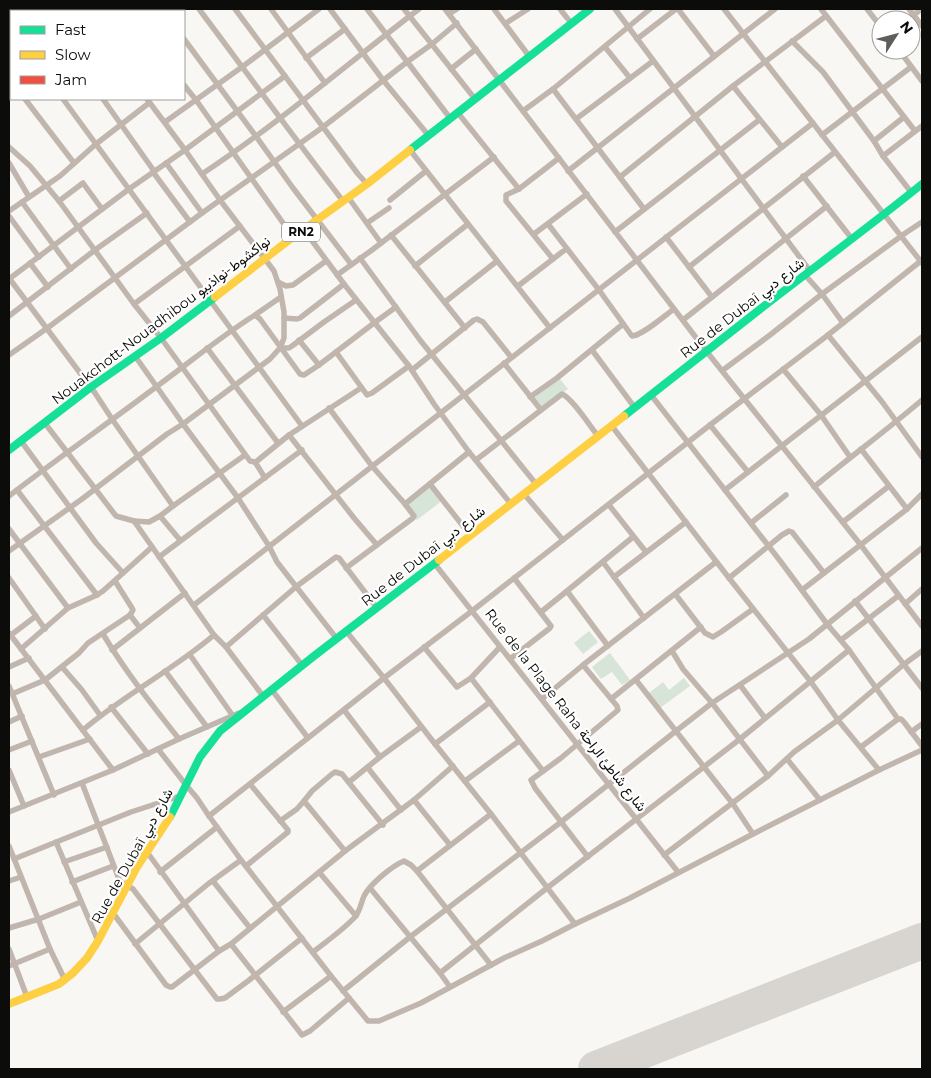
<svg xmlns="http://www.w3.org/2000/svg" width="931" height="1078" font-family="Montserrat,Vazirmatn,sans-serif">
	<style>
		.green { fill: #d6e5d7 }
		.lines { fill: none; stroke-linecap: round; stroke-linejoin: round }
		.runway { stroke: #d8d4d0; stroke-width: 36 }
		.street { stroke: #c1b6ae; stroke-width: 5.5 }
		.fast { stroke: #16e098; stroke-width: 8 }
		.slow { stroke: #ffcf43; stroke-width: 8 }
		.jam { stroke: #f24e42; stroke-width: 8 }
		.labels { text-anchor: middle; stroke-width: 4.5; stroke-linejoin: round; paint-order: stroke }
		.shield { fill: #fff; stroke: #555554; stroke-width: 1 }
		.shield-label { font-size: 12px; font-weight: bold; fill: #0c0c0a }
		.street-label { font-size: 14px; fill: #0c0c0a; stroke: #fff }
	</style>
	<rect width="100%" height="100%" fill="#f8f7f4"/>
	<!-- green -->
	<g class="green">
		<path d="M560,379L568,389L541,408L533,398Z"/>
		<path d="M429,485L443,500L417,520L406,505Z"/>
		<path d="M589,631L598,642L583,654L574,643Z"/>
		<path d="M610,653L630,680L622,685L612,672L601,679L592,667Z"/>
		<path d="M684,678L690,686L660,708L649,693L663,682L669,690Z"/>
	</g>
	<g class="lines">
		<!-- runway -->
		<path class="runway" d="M596,1069L922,941"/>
		<!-- street -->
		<g class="street">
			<path d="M40,9L42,11"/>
			<path d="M78,9L80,11"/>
			<path d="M123,9L125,11"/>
			<path d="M199,9C247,73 294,138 343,201"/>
			<path d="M235,9L358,174L367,184"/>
			<path d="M271,9L325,83"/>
			<path d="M330,9L383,80L429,136"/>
			<path d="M367,9L450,118"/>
			<path d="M404,9L475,99"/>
			<path d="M445,9L707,352L860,544L922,626"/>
			<path d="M494,9L529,56"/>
			<path d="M560,9L571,23"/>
			<path d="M615,9L810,271"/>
			<path d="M678,9L714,56"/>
			<path d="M724,9L922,263"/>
			<path d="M821,9L915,131"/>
			<path d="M867,9L881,27"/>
			<path d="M909,9L922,26"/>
			<path d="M449,14L457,9"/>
			<path d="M9,19L11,22"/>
			<path d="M906,20L922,9"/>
			<path d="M506,23L528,9"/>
			<path d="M184,39L255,135L293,188L351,264"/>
			<path d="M637,39L676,9"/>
			<path d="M792,41L823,72L874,141L883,156L911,192"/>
			<path d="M605,47L630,78"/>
			<path d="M899,50L922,81"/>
			<path d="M306,58L345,29"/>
			<path d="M451,69L476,49"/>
			<path d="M184,85L196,100L293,237"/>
			<path d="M733,86L782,147"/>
			<path d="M553,89L644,209"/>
			<path d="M25,99L74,163"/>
			<path d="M63,99L302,426"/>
			<path d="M103,99L154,171"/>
			<path d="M523,111L553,89L650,9"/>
			<path d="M458,113L519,189"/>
			<path d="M576,119L653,61"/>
			<path d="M165,122L242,67L319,9"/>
			<path d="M822,135L911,67"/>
			<path d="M874,141L904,117"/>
			<path d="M9,147L30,166L59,201L134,304L161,338L250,461L255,462L257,461L289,435L361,388"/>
			<path d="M410,150L550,328"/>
			<path d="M883,156L922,126"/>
			<path d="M9,163L29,197"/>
			<path d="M166,163L202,213"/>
			<path d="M568,171L775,9"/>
			<path d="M153,172L190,222"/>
			<path d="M202,174C278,124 347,64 419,9"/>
			<path d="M803,176L852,239"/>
			<path d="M620,177L733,86L826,16"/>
			<path d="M348,197L381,243"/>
			<path d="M390,200L426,171"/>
			<path d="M59,201L83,183L102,209"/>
			<path d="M22,202L71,269"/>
			<path d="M9,211L60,176L96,144L149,103"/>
			<path d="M9,216L39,257"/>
			<path d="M367,223L389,208"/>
			<path d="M548,224L599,290L632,336C643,335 664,316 674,309"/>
			<path d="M304,230L344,284L409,366L434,404L469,452L511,504"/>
			<path d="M615,232L759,120"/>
			<path d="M534,234L587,194"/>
			<path d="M391,235L465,328"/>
			<path d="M666,237L712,297"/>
			<path d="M360,258L420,340L536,484"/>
			<path d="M553,259L506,201V195L519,189L559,158"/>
			<path d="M30,263L48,287"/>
			<path d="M415,266L468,224"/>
			<path d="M689,267L835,152"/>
			<path d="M337,275L372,250L494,157"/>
			<path d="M805,275L822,294L843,323"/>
			<path d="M9,278L95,393L112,419L173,506"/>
			<path d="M9,279L129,189L185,150L285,76"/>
			<path d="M278,282L286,286L293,285L326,261"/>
			<path d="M518,286L562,252L567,249"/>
			<path d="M445,302L497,261"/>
			<path d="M134,304L240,226"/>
			<path d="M255,315L281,297"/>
			<path d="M9,316L95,250L147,213"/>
			<path d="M284,318L297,319L300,318L344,284"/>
			<path d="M683,320L827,206"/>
			<path d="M828,335L883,403L922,457"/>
			<path d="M299,340L319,365"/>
			<path d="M207,348L278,443"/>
			<path d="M280,348H289L292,346L324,322L356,300"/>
			<path d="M592,350L635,408"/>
			<path d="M336,352L367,395L372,393L409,366"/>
			<path d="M9,355L46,329L202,213L323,127L407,62L432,44L457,23"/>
			<path d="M135,356L183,424L238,498L269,546L277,562L337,639"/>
			<path d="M504,363L541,410"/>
			<path d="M783,369L821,415L850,457"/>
			<path d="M412,370L474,320L477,319L483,322L511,357"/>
			<path d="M723,370L770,335L822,294L904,234L922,222"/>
			<path d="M651,395L781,562L827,624L849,650L898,719"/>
			<path d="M530,397L557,378L623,324"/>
			<path d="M329,408L372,466L405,504L414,516L413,518L346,568"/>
			<path d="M44,422L116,516L134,521L149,522L160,516L173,506L245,455"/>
			<path d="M611,425L729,578L811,682L838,720L879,770"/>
			<path d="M710,425L748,472"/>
			<path d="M289,435L354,518L377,545"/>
			<path d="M21,441L96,543L123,573"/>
			<path d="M861,449L907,509"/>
			<path d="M476,460L562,394C572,398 590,426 598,436"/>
			<path d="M255,462L265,478"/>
			<path d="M430,484L470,535"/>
			<path d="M814,487C850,457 887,430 922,400"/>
			<path d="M17,490L97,595"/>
			<path d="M725,490L922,337"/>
			<path d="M524,494L563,540"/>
			<path d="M9,496C57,459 107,424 156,387C189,363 220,337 255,315L260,319L300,374L304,375L319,365L374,323L396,307"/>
			<path d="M405,504L469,452"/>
			<path d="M609,505L646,552"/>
			<path d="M160,516L180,540"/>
			<path d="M134,521L214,635L226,647L263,696"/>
			<path d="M843,522L889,486"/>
			<path d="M751,523L786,495"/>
			<path d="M9,529L68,608"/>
			<path d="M9,551L82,499L167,434L183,424L270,359L280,348L284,338V312L280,289L274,271L220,200L185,150L147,99"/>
			<path d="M159,557L302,450"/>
			<path d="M603,562L644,618"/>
			<path d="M434,563L678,872"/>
			<path d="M614,577L686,522"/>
			<path d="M9,578L45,629"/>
			<path d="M729,578L782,535L789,531L792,532L824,573"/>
			<path d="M802,590L907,509L922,494"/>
			<path d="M567,591L608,646"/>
			<path d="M676,595L705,633L713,637L721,632L753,609"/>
			<path d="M855,601L922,688"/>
			<path d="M905,604L922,589"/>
			<path d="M194,605L813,123"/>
			<path d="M541,612L567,591L633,537"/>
			<path d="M130,615L140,628"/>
			<path d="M263,615L302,665"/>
			<path d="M346,631L384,678L435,744L491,814L575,924"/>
			<path d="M9,633L113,770"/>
			<path d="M103,634C125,671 152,705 179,739"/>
			<path d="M11,635L36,616"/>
			<path d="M841,640L898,596"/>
			<path d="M226,647L297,586L336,557L339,558L377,608"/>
			<path d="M424,647L456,686L457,687L471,678L500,647"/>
			<path d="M21,649L68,608L97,595L103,591L152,547"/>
			<path d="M112,650L185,593"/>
			<path d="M672,651L683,669L712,703L768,776"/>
			<path d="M190,655L233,716"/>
			<path d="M510,659L550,628L551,626L514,578"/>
			<path d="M583,665L617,706L618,710L561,758L531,780L535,788L588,857"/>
			<path d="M9,667L29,658"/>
			<path d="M62,667L82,690L100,715"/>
			<path d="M165,671L207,727"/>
			<path d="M471,678L543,771"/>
			<path d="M636,680L733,804L753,834"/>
			<path d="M740,685L765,718"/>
			<path d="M9,686L54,795"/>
			<path d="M272,690L308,738"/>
			<path d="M12,694L45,680L79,653L88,643L130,615L133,610L132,608L115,581"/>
			<path d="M542,699L583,665L716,562"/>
			<path d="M611,699L701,627"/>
			<path d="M111,707L148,754"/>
			<path d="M344,710L380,757"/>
			<path d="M9,722L22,716"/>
			<path d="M83,730C124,695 173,670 214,635"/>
			<path d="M911,732L922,724"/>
			<path d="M435,744L490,702"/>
			<path d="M861,747L898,719H901L904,722L922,746"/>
			<path d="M158,749L186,785L197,798L209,816L241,860L331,976L368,1021H379L421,1003L504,958L542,941L575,924L630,898L753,834L879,770L922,750"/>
			<path d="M9,750L32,741"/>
			<path d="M39,757L90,739"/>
			<path d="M787,759L820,800"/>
			<path d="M368,768L401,810"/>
			<path d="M9,770L24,806"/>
			<path d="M465,781L519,741"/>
			<path d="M349,782L380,757L421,727"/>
			<path d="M82,783L119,879L121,882L133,889L217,999H220L225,998L248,981L302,938"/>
			<path d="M414,800L450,845"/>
			<path d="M9,812L113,770L179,739L239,713"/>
			<path d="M209,816L384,678L472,611L710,425L828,335L922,260"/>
			<path d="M280,821L297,809L304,801"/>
			<path d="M56,842L98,941"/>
			<path d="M9,846L50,949L65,980"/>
			<path d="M345,851L304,801L312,791L332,774L335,772L342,774L383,825"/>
			<path d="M147,852L219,951"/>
			<path d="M664,855L768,776L794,752L838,720L903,665L922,651"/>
			<path d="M14,859L131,812L180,796"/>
			<path d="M64,862L107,847"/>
			<path d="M246,866L288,832V830L250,784"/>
			<path d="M417,871L491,814"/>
			<path d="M160,872L217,827"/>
			<path d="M319,872L356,916"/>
			<path d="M9,881L21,877"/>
			<path d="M213,881L250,928"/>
			<path d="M72,882L113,866"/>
			<path d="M370,888L440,973"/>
			<path d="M113,913L166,985L170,987H172L219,951L231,944L345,851L414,800L453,766"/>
			<path d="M9,928L39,919L81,902"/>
			<path d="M135,944L208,884L241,860"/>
			<path d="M231,944L302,1035L310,1031L349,998"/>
			<path d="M9,949L27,997"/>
			<path d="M313,952C327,941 343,930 355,917C360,911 361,903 364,896C370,884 392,866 404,861L411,865L417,871L491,965"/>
			<path d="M9,966L50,949"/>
			<path d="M450,987L440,973L547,888L740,739L849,650"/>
			<path d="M343,991L410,937L561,822L676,731L712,703L809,639L922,548"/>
			<path d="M283,1012L331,976"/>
		</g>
		<!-- fast -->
		<g class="fast">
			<path d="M162,11L166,9"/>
			<path d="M410,150L590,9"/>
			<path d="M624,416C669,381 714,345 759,310C813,268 869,227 922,184"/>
			<path d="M9,450L91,387L161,338L215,297"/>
			<path d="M170,817L200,757L220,731L314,656L439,560"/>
		</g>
		<!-- slow -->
		<g class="slow">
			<path d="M215,297L293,237L367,184L410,150"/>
			<path d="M439,560L624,416"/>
			<path d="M9,1004L59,984L73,973L87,958L98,941L137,867L170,817"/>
		</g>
		<!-- jam -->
		<path class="jam" d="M9,84L11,83"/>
	</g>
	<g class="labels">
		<!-- shield labels -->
		<rect class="shield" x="282" y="222.5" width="38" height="19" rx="4"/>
		<g class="shield-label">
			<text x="301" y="236">RN2</text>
		</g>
		<!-- street labels -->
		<g class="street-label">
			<text transform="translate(742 308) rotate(-38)" y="5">Rue de Dubaï شارع دبي</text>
			<text transform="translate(161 320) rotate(-37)" y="5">Nouakchott-Nouadhibou نواكشوط-نواذيبو</text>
			<text transform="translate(423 556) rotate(-38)" y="5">Rue de Dubaï شارع دبي</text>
			<text transform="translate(566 710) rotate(52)" y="5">Rue de la Plage Raha شارع شاطئ الراحة</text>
			<text transform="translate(132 856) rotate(-61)" y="5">Rue de Dubaï شارع دبي</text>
		</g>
	</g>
	<!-- border -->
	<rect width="931" height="1078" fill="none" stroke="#0c0c0a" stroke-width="20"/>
	<!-- legend -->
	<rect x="10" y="10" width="175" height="90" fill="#ffffff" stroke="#9e9e9d"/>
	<rect x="20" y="26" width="25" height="8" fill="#16e098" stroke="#9e9e9d"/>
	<text x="55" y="35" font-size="15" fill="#0c0c0a">Fast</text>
	<rect x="20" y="51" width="25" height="8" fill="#ffcf43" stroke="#9e9e9d"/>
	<text x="55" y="60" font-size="15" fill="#0c0c0a">Slow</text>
	<rect x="20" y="76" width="25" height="8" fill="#f24e42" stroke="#9e9e9d"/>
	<text x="55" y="85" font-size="15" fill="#0c0c0a">Jam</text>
	<!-- north arrow -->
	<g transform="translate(896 35) rotate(54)"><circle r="24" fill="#ffffff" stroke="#9e9e9d"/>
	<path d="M0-4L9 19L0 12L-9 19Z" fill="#5f5e5c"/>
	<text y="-8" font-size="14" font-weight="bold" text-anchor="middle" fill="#0c0c0a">N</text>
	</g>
</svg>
